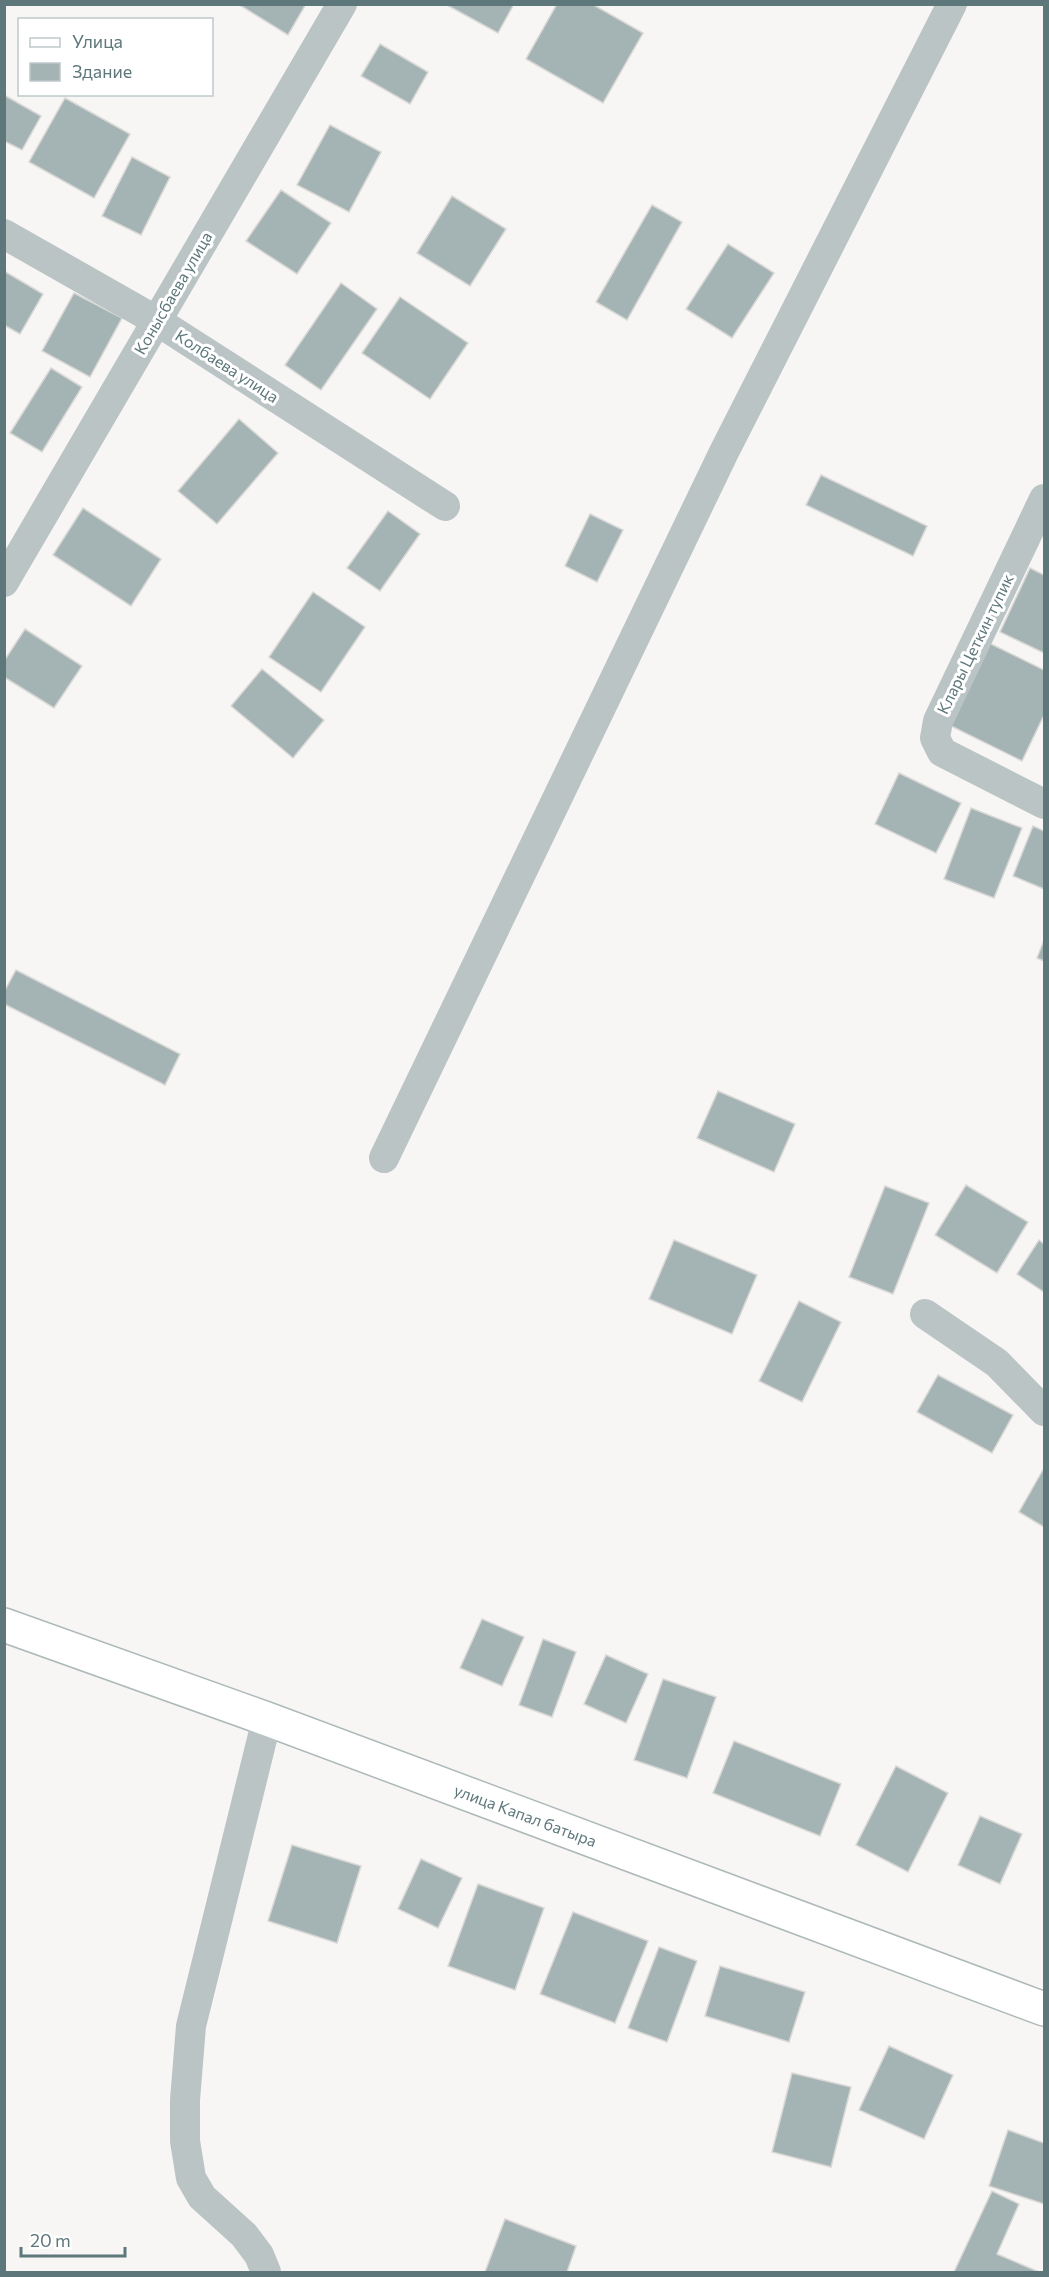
<svg xmlns="http://www.w3.org/2000/svg" width="1049" height="2277" font-family="Commissioner,sans-serif">
	<style>
		.building { fill: #a4b3b4; stroke: #d9d8d6; stroke-width: 1.5 }
		.lines { fill: none; stroke-linecap: round; stroke-linejoin: round }
		.secondary-casing { stroke: #aeb9ba; stroke-width: 36 }
		.street { stroke: #bbc4c5; stroke-width: 30 }
		.secondary { stroke: #fff; stroke-width: 33 }
		.labels { text-anchor: middle; stroke-width: 6; stroke-linejoin: round; paint-order: stroke }
		.street-label { font-size: 16px; fill: #5d777b; stroke: #fff }
	</style>
	<rect width="100%" height="100%" fill="#f7f6f4"/>
	<!-- building -->
	<g class="building">
		<path d="M238,4H306L288,35Z"/>
		<path d="M445,4H514L498,33Z"/>
		<path d="M557,4H592L643,33L603,103L526,59Z"/>
		<path d="M380,44L428,72L410,104L361,76Z"/>
		<path d="M4,95L41,116L22,150L4,141Z"/>
		<path d="M65,98L130,134L94,198L29,162Z"/>
		<path d="M330,125L381,152L349,212L297,185Z"/>
		<path d="M132,157L170,177L141,235L102,216Z"/>
		<path d="M281,190L331,223L297,274L246,241Z"/>
		<path d="M452,196L506,229L470,286L417,253Z"/>
		<path d="M652,205L682,222L627,320L596,302Z"/>
		<path d="M728,244L774,273L732,338L686,309Z"/>
		<path d="M4,271L43,294L20,334L4,325Z"/>
		<path d="M341,283L377,309L321,390L285,365Z"/>
		<path d="M74,293L122,318L90,377L42,351Z"/>
		<path d="M400,297L468,343L430,399L362,353Z"/>
		<path d="M51,368L82,387L42,452L10,433Z"/>
		<path d="M239,419L278,453L217,524L178,491Z"/>
		<path d="M821,475L927,526L913,556L806,505Z"/>
		<path d="M83,508L161,559L131,606L53,555Z"/>
		<path d="M388,511L420,534L380,591L347,568Z"/>
		<path d="M590,514L623,530L597,582L565,566Z"/>
		<path d="M1030,568L1044,575V653L1000,632Z"/>
		<path d="M313,592L365,627L321,692L269,657Z"/>
		<path d="M25,629L82,666L54,708L4,677V661Z"/>
		<path d="M989,643L1044,670V715L1022,761L949,725Z"/>
		<path d="M262,669L324,720L293,758L231,706Z"/>
		<path d="M899,773L961,803L936,853L875,824Z"/>
		<path d="M971,808L1022,828L994,898L944,879Z"/>
		<path d="M1033,826L1044,831V889L1013,876Z"/>
		<path d="M1044,940V961L1037,958Z"/>
		<path d="M16,970L180,1054L165,1085L4,1004V992Z"/>
		<path d="M718,1091L795,1124L774,1172L697,1138Z"/>
		<path d="M966,1185L1028,1222L997,1273L935,1235Z"/>
		<path d="M885,1186L929,1203L893,1294L849,1277Z"/>
		<path d="M674,1240L757,1275L732,1334L649,1299Z"/>
		<path d="M1039,1240L1044,1244V1292L1017,1274Z"/>
		<path d="M799,1301L841,1322L802,1402L759,1381Z"/>
		<path d="M938,1375L1013,1415L992,1453L917,1412Z"/>
		<path d="M1044,1468V1527L1019,1512Z"/>
		<path d="M482,1619L524,1637L502,1686L460,1668Z"/>
		<path d="M543,1639L576,1652L552,1717L519,1705Z"/>
		<path d="M606,1655L648,1674L626,1723L584,1704Z"/>
		<path d="M663,1679L716,1697L687,1778L634,1760Z"/>
		<path d="M734,1741L841,1784L820,1836L713,1793Z"/>
		<path d="M896,1766L948,1793L908,1872L856,1845Z"/>
		<path d="M980,1816L1022,1834L1000,1884L958,1865Z"/>
		<path d="M292,1845L361,1866L337,1943L268,1921Z"/>
		<path d="M421,1859L462,1878L438,1928L398,1909Z"/>
		<path d="M478,1884L544,1908L515,1990L448,1966Z"/>
		<path d="M573,1912L648,1941L615,2023L540,1994Z"/>
		<path d="M659,1947L697,1961L667,2042L628,2028Z"/>
		<path d="M720,1966L805,1992L789,2042L705,2016Z"/>
		<path d="M889,2046L953,2075L924,2139L859,2110Z"/>
		<path d="M792,2073L851,2087L831,2167L772,2152Z"/>
		<path d="M1008,2130L1044,2143V2204L989,2186Z"/>
		<path d="M992,2191L1019,2204L997,2254L1039,2272H954Z"/>
		<path d="M505,2219L576,2246L567,2272H485Z"/>
	</g>
	<g class="lines">
		<defs>
			<g id="secondary">
				<path id="s1" d="M4,1625L267,1719L1044,2009"/>
			</g>
		</defs>
		<!-- secondary casing -->
		<use href="#secondary" class="secondary-casing"/>
		<!-- street -->
		<g class="street">
			<path d="M4,234L157,321L445,506"/>
			<path d="M1044,499L938,721L935,738L942,752L1044,804"/>
			<path d="M4,582L342,4"/>
			<path d="M384,1158L724,452L952,4"/>
			<path d="M925,1314L997,1363L1044,1411"/>
			<path d="M266,2272L259,2255L244,2235L202,2197L191,2178L185,2141V2100L191,2026L267,1719"/>
		</g>
		<!-- secondary -->
		<use href="#secondary" class="secondary"/>
	</g>
	<g class="labels">
		<!-- street labels -->
		<g class="street-label">
			<text transform="translate(173 293) rotate(-60)" y="6">Конысбаева улица</text>
			<text transform="translate(227 366) rotate(33)" y="6">Колбаева улица</text>
			<text transform="translate(975 644) rotate(-64)" y="6">Клары Цеткин тупик</text>
			<text dy="6" stroke="none"><textPath href="#s1" startOffset="555">улица Капал батыра</textPath></text>
		</g>
	</g>
	<!-- border -->
	<rect width="1049" height="2277" fill="none" stroke="#5d777b" stroke-width="12"/>
	<!-- legend -->
	<rect x="18" y="18" width="195" height="78" fill="#ffffff" stroke="#bec9ca" stroke-width="1.5"/>
	<rect x="30" y="38" width="30" height="9" fill="#ffffff" stroke="#bec9ca" stroke-width="1.5"/>
	<text x="72" y="48" font-size="18" fill="#5d777b">Улица</text>
	<rect x="30" y="63" width="30" height="18" fill="#a4b3b4" stroke="#bec9ca" stroke-width="1.5"/>
	<text x="72" y="78" font-size="18" fill="#5d777b">Здание</text>
	<!-- scale -->
	<path d="M21 2247v9h104v-9" fill="none" stroke="#5d777b" stroke-width="3"/>
	<text x="30" y="2247" font-size="18" fill="#5d777b" stroke="#ffffff" stroke-width="4.5" paint-order="stroke">20 m</text>
</svg>
